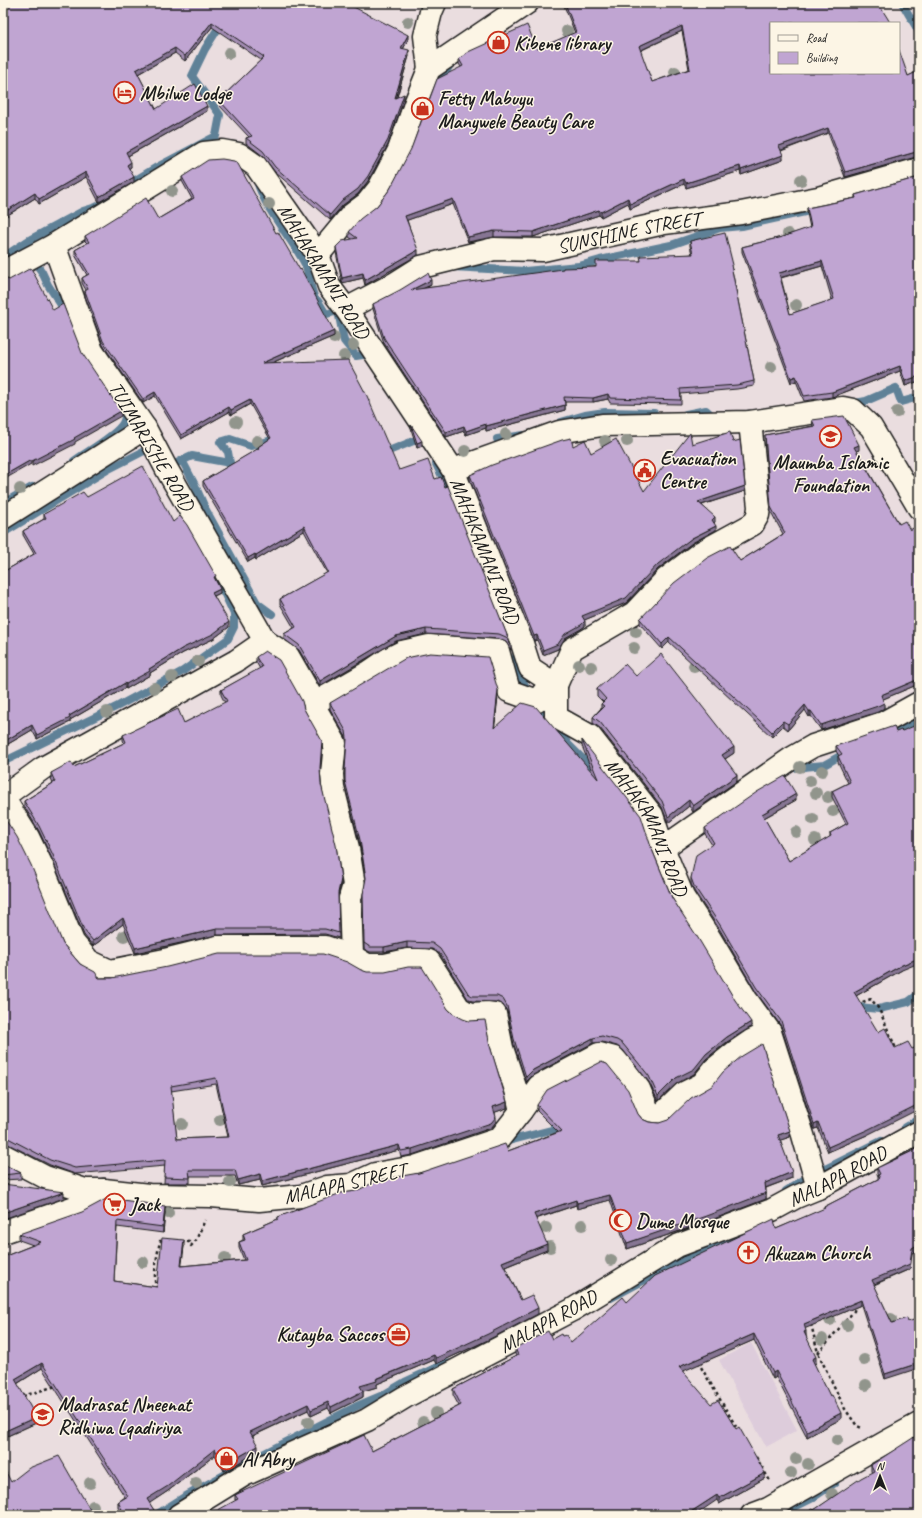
<svg xmlns="http://www.w3.org/2000/svg" width="922" height="1518" font-family="Caveat,sans-serif">
	<style>
		.built { fill: #ddccdb }
		.lines { fill: none; stroke-linecap: round; stroke-linejoin: round }
		.stream { stroke: #5e8197; stroke-width: 8 }
		.street-casing { stroke: #1c1c1c; stroke-width: 25 }
		.path { stroke: #1c1c1c; stroke-width: 2.5; stroke-dasharray: 3 3; stroke-linecap: butt }
		.street { stroke: #fcf5e5; stroke-width: 22 }
		.tree { fill: #91958c }
		.wall { fill: #a58eb5; stroke: #1c1c1c; fill-rule: evenodd }
		.shaded-wall { fill: #867493; stroke: #1c1c1c }
		.building { fill: #c0a5d2; stroke: #1c1c1c; fill-rule: evenodd }
		.labels { text-anchor: middle; stroke-width: 3; stroke-linejoin: round; paint-order: stroke }
		.poi-label { font-size: 20px; font-weight: bold; fill: #1c1c1c; stroke: #fcf5e5; text-anchor: start }
		.street-label { font-size: 20px; fill: #1c1c1c; stroke: #fcf5e5 }
	</style>
	<rect width="100%" height="100%" fill="#eadddf"/>
	<filter id="ink" filterUnits="userSpaceOnUse"><feTurbulence type="fractalNoise" baseFrequency=".025" numOctaves="2"/><feDisplacementMap in="SourceGraphic" scale="8" xChannelSelector="R" yChannelSelector="G"/><feConvolveMatrix kernelMatrix="1 2 1 2 8 2 1 2 1" color-interpolation-filters="sRGB"/></filter>
	<g filter="url(#ink)">
		<!-- built -->
		<path class="built" d="M751,1343L797,1430L766,1447L719,1360Z"/>
		<g class="lines">
			<!-- stream -->
			<g class="stream">
				<path d="M902,3L919,32"/>
				<path d="M429,83L447,70L453,60"/>
				<path d="M257,181C266,211 290,236 305,264C309,272 310,287 314,296"/>
				<path d="M3,257L29,240L83,211L96,207L114,197L118,191L157,167L216,136L220,115L192,76L205,49L222,22"/>
				<path d="M30,261L33,260L42,272L48,285L67,314"/>
				<path d="M453,267L525,271L579,266L600,260L671,245L720,228L742,226L814,210"/>
				<path d="M318,301L326,314L338,311L344,341L356,356L369,354L373,357"/>
				<path d="M850,404L866,401L896,388L901,402L919,397"/>
				<path d="M686,414L706,410L715,418"/>
				<path d="M561,422L585,415L605,412L654,413"/>
				<path d="M497,439L524,435"/>
				<path d="M381,454L421,438"/>
				<path d="M437,456L436,464L451,495"/>
				<path d="M182,460L195,485L206,510L257,603L272,614"/>
				<path d="M74,461C86,452 117,435 123,423C126,418 125,412 123,408"/>
				<path d="M166,468L192,456L230,463L228,452L220,442L230,439L251,446L275,439"/>
				<path d="M3,503L32,487"/>
				<path d="M3,533L107,470L148,449L151,454"/>
				<path d="M503,627L517,652L515,662L527,690L568,744L589,765L600,768"/>
				<path d="M890,735L908,726L919,717"/>
				<path d="M3,762L118,706L183,671L228,639L234,627V614L214,571"/>
				<path d="M794,768L824,765L847,752"/>
				<path d="M854,1009L858,1007L879,1009L908,1002L919,994"/>
				<path d="M905,1127L919,1119"/>
				<path d="M501,1143L555,1129L565,1125"/>
				<path d="M823,1170L881,1141"/>
				<path d="M786,1191L805,1179"/>
				<path d="M611,1298L699,1251L744,1232"/>
				<path d="M243,1464L357,1406L383,1395L405,1382L444,1364L455,1363"/>
				<path d="M781,1514L811,1499L835,1483"/>
				<path d="M156,1515L186,1496L233,1470"/>
			</g>
			<defs>
				<g id="street">
					<path d="M429,69L425,36L431,12L435,3"/>
					<path d="M318,255L351,215L367,203L379,188L399,150L415,104L429,69L527,3"/>
					<path id="s1" d="M3,272L54,245L204,153L223,151L239,154L256,166L318,255L329,286L346,309L453,470L521,640L530,668L556,685V717L590,736L652,815L663,848L683,897L709,937L746,999L770,1032L803,1135L818,1188"/>
					<path id="s2" d="M346,309L394,284L421,267L494,249L543,250L664,223L741,213L818,198L919,169"/>
					<path d="M453,470L559,432L602,425L750,422L843,408L853,410L871,427L919,508"/>
					<path d="M3,518L145,428"/>
					<path d="M265,641L288,656L315,703"/>
					<path d="M3,797L43,768L236,661L265,641L166,468L145,428L92,351L54,245"/>
					<path d="M663,848L792,758L813,746L883,723L919,703"/>
					<path d="M352,956L350,898L354,885L348,848L333,788L332,774L335,743L315,708V703L369,672L388,659L402,652L429,646L498,651L509,691L537,701L544,692L556,685L572,649L634,613L666,579L700,553L753,524L758,515L759,507L750,422"/>
					<path d="M521,1111L539,1086L599,1054L614,1058L627,1073L639,1089L650,1115L660,1116L684,1093L702,1084L714,1069L735,1052L751,1041L770,1032"/>
					<path d="M3,1155L45,1177L85,1190H104L149,1195L211,1196L259,1200L301,1196L327,1187L351,1185L375,1174L415,1167L499,1139L521,1111L516,1090L502,1048L495,1014L489,1013L469,1014L459,1008L429,961L425,960H407L385,965H367L352,956L325,947H217L165,960L110,971L89,961L73,942L42,866L28,837L3,797"/>
					<path d="M3,1232L78,1206L100,1195L104,1190"/>
					<path id="s3" d="M179,1515L244,1475L367,1420L405,1397L572,1310L677,1246L772,1210L796,1197L818,1188L919,1132"/>
					<path d="M752,1515L768,1509L886,1442L919,1424"/>
				</g>
			</defs>
			<!-- street casing -->
			<use href="#street" class="street-casing"/>
			<!-- path -->
			<g class="path">
				<path d="M857,1004L871,999L879,1009L897,1051"/>
				<path d="M181,1241L189,1242L191,1246L196,1240L205,1220"/>
				<path d="M156,1289C153,1273 157,1257 160,1241H164"/>
				<path d="M811,1324L818,1353L845,1409L857,1426L862,1428"/>
				<path d="M818,1353L854,1311L855,1306"/>
				<path d="M698,1362L738,1430"/>
				<path d="M23,1396L56,1386"/>
				<path d="M756,1457L770,1481"/>
			</g>
			<!-- street -->
			<use href="#street" class="street"/>
		</g>
		<!-- trees -->
		<g class="tree">
			<circle cx="408" cy="22" r="6"/>
			<circle cx="567" cy="31" r="6"/>
			<circle cx="229" cy="53" r="6"/>
			<circle cx="675" cy="72" r="6"/>
			<circle cx="801" cy="180" r="6"/>
			<circle cx="172" cy="191" r="6"/>
			<circle cx="269" cy="204" r="6"/>
			<circle cx="788" cy="234" r="6"/>
			<circle cx="796" cy="305" r="6"/>
			<circle cx="334" cy="338" r="6"/>
			<circle cx="353" cy="345" r="6"/>
			<circle cx="344" cy="356" r="6"/>
			<circle cx="771" cy="367" r="6"/>
			<circle cx="897" cy="412" r="6"/>
			<circle cx="236" cy="422" r="6"/>
			<circle cx="506" cy="434" r="6"/>
			<circle cx="257" cy="441" r="6"/>
			<circle cx="605" cy="441" r="6"/>
			<circle cx="627" cy="441" r="6"/>
			<circle cx="465" cy="451" r="6"/>
			<circle cx="20" cy="489" r="6"/>
			<circle cx="636" cy="632" r="6"/>
			<circle cx="634" cy="648" r="6"/>
			<circle cx="198" cy="661" r="6"/>
			<circle cx="579" cy="665" r="6"/>
			<circle cx="694" cy="666" r="6"/>
			<circle cx="591" cy="667" r="6"/>
			<circle cx="172" cy="677" r="6"/>
			<circle cx="154" cy="688" r="6"/>
			<circle cx="107" cy="712" r="6"/>
			<circle cx="800" cy="767" r="6"/>
			<circle cx="822" cy="771" r="6"/>
			<circle cx="810" cy="781" r="6"/>
			<circle cx="816" cy="793" r="6"/>
			<circle cx="828" cy="797" r="6"/>
			<circle cx="833" cy="811" r="6"/>
			<circle cx="813" cy="819" r="6"/>
			<circle cx="796" cy="832" r="6"/>
			<circle cx="815" cy="840" r="6"/>
			<circle cx="124" cy="936" r="6"/>
			<circle cx="220" cy="1120" r="6"/>
			<circle cx="182" cy="1124" r="6"/>
			<circle cx="230" cy="1182" r="6"/>
			<circle cx="168" cy="1213" r="6"/>
			<circle cx="582" cy="1225" r="6"/>
			<circle cx="546" cy="1228" r="6"/>
			<circle cx="550" cy="1247" r="6"/>
			<circle cx="225" cy="1258" r="6"/>
			<circle cx="611" cy="1260" r="6"/>
			<circle cx="143" cy="1262" r="6"/>
			<circle cx="891" cy="1319" r="6"/>
			<circle cx="830" cy="1320" r="6"/>
			<circle cx="847" cy="1325" r="6"/>
			<circle cx="822" cy="1339" r="6"/>
			<circle cx="864" cy="1360" r="6"/>
			<circle cx="866" cy="1385" r="6"/>
			<circle cx="436" cy="1413" r="6"/>
			<circle cx="308" cy="1422" r="6"/>
			<circle cx="423" cy="1422" r="6"/>
			<circle cx="837" cy="1440" r="6"/>
			<circle cx="796" cy="1459" r="6"/>
			<circle cx="808" cy="1464" r="6"/>
			<circle cx="791" cy="1473" r="6"/>
			<circle cx="90" cy="1483" r="6"/>
			<circle cx="196" cy="1483" r="6"/>
			<circle cx="832" cy="1494" r="6"/>
			<circle cx="93" cy="1506" r="6"/>
		</g>
		<!-- wall -->
		<g class="wall">
			<path d="M14,3L408,40L403,49L409,56L397,97L404,99L388,145L368,181L358,194L343,205L330,220L275,172L263,156L246,143V138L249,137L219,105V100L261,60L212,27L185,61L175,53L138,74L156,109L207,111L128,156L131,167L129,169L134,182L99,202L86,177L39,204L35,198L3,218V9Z"/>
			<path d="M563,3H878L908,76L919,71V157H916L845,177L828,133L781,151L783,160L741,175L740,171L686,188L684,184L630,209L628,203L601,217L599,215L533,237H494L468,242L453,204L407,220L418,255L365,285L363,278L342,283L336,252V247L352,239L349,237V232L377,206L390,189L461,67L459,64V59L537,49L575,33ZM682,31L689,69L652,82L640,51Z"/>
			<path d="M182,177L276,233L334,336L274,362L399,470L435,479L445,487L511,645V650L506,642L499,639L426,634L396,641L320,686L299,650L284,639V634L294,628L280,604V599L327,573L304,531L256,560L255,558L248,562L203,486V481L258,449V447L270,439L250,404L231,415L229,412L181,439L155,396L143,403L103,345L85,296V291L86,290L82,283V278L87,275L75,255V250L87,243L85,241V236L158,219L192,199L182,181Z"/>
			<path d="M919,177V381L905,386L900,371L832,397L804,401L796,381L791,383L742,252V247L782,237L810,228L807,213V208L855,198V195ZM822,266L832,300L790,314L781,278Z"/>
			<path d="M690,241L733,270H732L754,381V386L737,389L681,394V404L610,403L608,399L593,402H565V410L486,431V428L466,435L464,431L446,437L384,343L373,309V304L431,285L426,288L640,261L692,254L690,246Z"/>
			<path d="M812,420L859,450L857,451L899,524L910,530L919,684L883,699L884,708L878,712L821,730L811,716L809,717L805,710L788,730L783,726L772,737L669,642L662,649L640,624V619L740,561L783,534L771,512L765,435L813,426Z"/>
			<path d="M411,425L422,446L417,448L411,429Z"/>
			<path d="M692,444L745,491L702,505L715,522L714,523L716,530L692,543L658,569L626,603L584,620L585,626L581,629L565,638L558,649L543,655L537,640L534,641L470,480V475L573,446L591,453L644,491Z"/>
			<path d="M87,497L173,522L216,581L220,593L214,596L229,627L213,639L183,653L150,673V675L126,689L125,688L70,720V722L37,739L32,730L3,747V572L34,554L23,535V531L44,519V514Z"/>
			<path d="M256,657L304,709L322,746L320,771L321,784L341,884L338,898L339,938L325,934L217,935L135,953L123,924L93,946L84,935L53,861L39,831L24,806V801L53,783L51,778V773L74,767L124,743L123,740V735L184,723L225,703L221,695V690L260,669L256,662Z"/>
			<path d="M636,676L734,753L725,759L737,781L693,812L689,806L668,823L662,807L600,728L593,723V717L601,708V704L603,702L597,696V689Z"/>
			<path d="M498,696L494,727L593,774L582,746V740L651,847L672,898L751,1027L727,1042L706,1059L694,1074L676,1084L658,1101L649,1082L623,1050L617,1046L602,1042L593,1043L533,1075L526,1082L514,1045L507,1011L503,1005L497,1002L472,1001L468,999L440,954L432,949L407,948L384,952H370L364,949L363,894L366,880L360,845L345,786V769L347,742L346,737L330,709V703Z"/>
			<path d="M902,731V970L856,996L867,1135L828,1152L818,1128L814,1129L781,1026L756,992L720,930L694,891L691,884V878L712,845L705,834V828L796,800L764,818L789,861L830,837V833L846,824L832,797V791L848,783L838,762V756H839L836,751V746L896,732Z"/>
			<path d="M3,816L63,944L80,964L99,978L361,970L448,1009L490,1046L507,1108L495,1112L496,1122L491,1128L412,1155L401,1157L399,1150L262,1186L260,1180L238,1185L235,1176H190V1183H164L165,1166L75,1174L50,1165L8,1144L3,1143ZM216,1084L228,1137L177,1139L171,1091Z"/>
			<path d="M537,1105L638,1114L642,1119L649,1122L790,1137L780,1140L792,1178L766,1188V1199L706,1222L627,1249L610,1200L577,1209L576,1205L536,1219L547,1250L505,1267L521,1300L538,1314L488,1340L436,1364L434,1360L377,1384V1387L363,1391V1397L331,1413L328,1408L311,1416L308,1410L253,1436L258,1452L224,1471L215,1455L168,1491L149,1503L157,1515H122L118,1507V1502L125,1497L42,1368L17,1384L36,1423L3,1438V1257L33,1245L19,1240V1234L165,1212L163,1233L117,1227L114,1281L157,1287L184,1246L181,1266L244,1260L239,1248V1242L243,1240V1234L278,1219V1217L356,1191L419,1173L508,1151L558,1132L537,1111Z"/>
			<path d="M919,1148L912,1253L910,1269L874,1285L892,1323L919,1349H917L885,1379L861,1305L805,1328L806,1337L816,1363L814,1364L841,1419L807,1437L776,1377L773,1379L754,1340L682,1371L765,1478L719,1504L717,1500H235V1495L372,1451L459,1406L453,1395V1389L516,1356L515,1354V1348L562,1336L571,1343L627,1302L776,1229L824,1209V1207L878,1179V1176L877,1174V1168Z"/>
			<path d="M3,1164L21,1173V1179L3,1180Z"/>
			<path d="M871,1465L919,1515L814,1510L872,1473L871,1471Z"/>
		</g>
		<!-- shaded-wall -->
		<g class="shaded-wall">
			<path d="M212,22V27L185,61V56Z"/>
			<path d="M682,26V31L639,51V46Z"/>
			<path d="M408,35V40L401,53V48Z"/>
			<path d="M175,48V53L136,75V70Z"/>
			<path d="M409,50V56L395,103V98Z"/>
			<path d="M404,94V99L388,145L368,181L358,194L343,205L330,220V215Z"/>
			<path d="M207,106V111L126,157V152Z"/>
			<path d="M828,128V133L779,151V146Z"/>
			<path d="M916,152V157L845,177V172Z"/>
			<path d="M783,155V160L741,175V170Z"/>
			<path d="M131,162V167L127,170V165Z"/>
			<path d="M740,166V171L686,188V183Z"/>
			<path d="M86,172V177L39,204V199Z"/>
			<path d="M134,177V182L99,202V197Z"/>
			<path d="M684,179V184L630,209V204Z"/>
			<path d="M35,193V198L3,218V213Z"/>
			<path d="M628,198V203L601,217V212Z"/>
			<path d="M453,199V204L405,221V216Z"/>
			<path d="M599,210V215L533,237V232Z"/>
			<path d="M5,223V228L3,229V224Z"/>
			<path d="M494,231V237L468,242V237Z"/>
			<path d="M418,250V255L365,285V280Z"/>
			<path d="M822,261V266L779,278V273Z"/>
			<path d="M363,273V278L342,283V278Z"/>
			<path d="M431,280V285L411,294V290Z"/>
			<path d="M334,331V336L262,367V363Z"/>
			<path d="M900,366V371L832,397V392Z"/>
			<path d="M796,376V381L791,383V378Z"/>
			<path d="M919,376V381L905,386V381Z"/>
			<path d="M155,392V396L143,403V399Z"/>
			<path d="M608,394V399L593,402V398Z"/>
			<path d="M250,400V404L231,415V410Z"/>
			<path d="M565,405V410L486,431V426Z"/>
			<path d="M229,407V412L181,439V435Z"/>
			<path d="M121,411V416L75,442V444L32,466V461Z"/>
			<path d="M486,424V428L466,435V431Z"/>
			<path d="M464,426V431L446,437V432Z"/>
			<path d="M422,441V446L417,448V443Z"/>
			<path d="M859,445V450L854,452V447Z"/>
			<path d="M31,460V464L3,480V476Z"/>
			<path d="M745,486V491L698,506V502Z"/>
			<path d="M715,517V522L712,525V520Z"/>
			<path d="M304,526V531L256,560V555Z"/>
			<path d="M716,526V530L692,543L658,569L626,603L582,621V616L692,538Z"/>
			<path d="M255,554V558L248,562V558Z"/>
			<path d="M220,589V593L212,597V593Z"/>
			<path d="M585,621V626L581,629L565,638L558,649L543,655V650L565,634Z"/>
			<path d="M229,622V627L213,639L183,653L150,673V675L126,689V684L149,669L183,648Z"/>
			<path d="M426,629V634L396,641L320,686V681L396,636Z"/>
			<path d="M537,635V640L534,641V636Z"/>
			<path d="M669,637V642L662,649V644Z"/>
			<path d="M919,679V684L881,700V695Z"/>
			<path d="M125,683V688L70,720V722L37,739V735Z"/>
			<path d="M498,690V696L494,733V728Z"/>
			<path d="M884,703V708L878,712L821,730V725Z"/>
			<path d="M805,705V710L788,730V724Z"/>
			<path d="M809,711H811V716L809,717Z"/>
			<path d="M783,721V726L772,737V732Z"/>
			<path d="M32,725V730L3,747V742Z"/>
			<path d="M734,747V753L722,761V755Z"/>
			<path d="M737,775V781L693,812V806Z"/>
			<path d="M796,794V800L762,819V814Z"/>
			<path d="M689,800V806L668,823V817Z"/>
			<path d="M341,879V884L338,898V893Z"/>
			<path d="M123,918V924L93,946V941Z"/>
			<path d="M217,929V935L135,953V948Z"/>
			<path d="M407,942V948L384,952V947Z"/>
			<path d="M919,958V963L902,970L854,997V992L902,965Z"/>
			<path d="M751,1022V1027L727,1042L706,1059L694,1074L676,1084L658,1101V1096L676,1078L727,1037Z"/>
			<path d="M593,1038V1043L533,1075L526,1082V1077L533,1070Z"/>
			<path d="M507,1102V1108L493,1113V1107Z"/>
			<path d="M919,1104V1109L867,1135L828,1152V1147Z"/>
			<path d="M496,1117V1122L491,1128L412,1155V1149Z"/>
			<path d="M818,1122V1128L814,1129V1124Z"/>
			<path d="M790,1131V1137L778,1141V1135Z"/>
			<path d="M399,1145V1150L262,1186V1181Z"/>
			<path d="M792,1172V1178L765,1188V1183Z"/>
			<path d="M260,1174V1180L238,1185V1180Z"/>
			<path d="M64,1192V1198L3,1219V1213Z"/>
			<path d="M766,1193V1199L706,1222L627,1249V1243Z"/>
			<path d="M610,1195V1200L577,1209V1203Z"/>
			<path d="M576,1200V1205L534,1219V1214Z"/>
			<path d="M165,1206V1212L163,1233V1227Z"/>
			<path d="M184,1240V1246L181,1272V1266Z"/>
			<path d="M547,1244V1250L502,1268V1262Z"/>
			<path d="M919,1244V1250L912,1253L910,1269L872,1285V1280L912,1248Z"/>
			<path d="M861,1300V1305L804,1329V1324Z"/>
			<path d="M538,1308V1314L488,1340L436,1364V1358Z"/>
			<path d="M806,1331V1337L804,1332Z"/>
			<path d="M754,1334V1340L679,1373V1367Z"/>
			<path d="M919,1343V1349L915,1350V1344Z"/>
			<path d="M434,1355V1360L377,1384V1387L360,1392V1386Z"/>
			<path d="M816,1357V1363L812,1365V1359Z"/>
			<path d="M42,1363V1368L15,1385V1379Z"/>
			<path d="M919,1363V1368L885,1379V1374Z"/>
			<path d="M776,1371V1377L773,1379V1373Z"/>
			<path d="M363,1391V1397L331,1413V1407Z"/>
			<path d="M328,1402V1408L311,1416V1410Z"/>
			<path d="M308,1404V1410L250,1437V1432Z"/>
			<path d="M841,1413V1419L807,1437V1431Z"/>
			<path d="M36,1417V1423L3,1438V1432Z"/>
			<path d="M258,1446V1452L224,1471V1465Z"/>
			<path d="M215,1449V1455L168,1491L147,1505V1499Z"/>
			<path d="M765,1473V1478L719,1504V1498Z"/>
			<path d="M717,1495V1500L695,1515H686Z"/>
		</g>
		<!-- building -->
		<g class="building">
			<path d="M14,3H346L408,35L401,48L409,50L395,98L404,94L388,140L368,176L358,189L343,200L330,215L275,167L263,151L246,138L252,136L219,100L264,57L212,22L185,56L175,48L136,70L156,109L195,84L207,106L126,152L131,162L127,165L134,177L99,197L86,172L39,199L35,193L3,213V9Z"/>
			<path d="M565,3H878L888,19L890,23H771V73H899V50L908,76L919,71V152H916L845,172L828,128L779,146L783,155L741,170L740,166L686,183L684,179L630,204L628,198L601,212L599,210L533,232L494,231L468,237L453,199L405,216L418,250L365,280L363,273L342,278L336,247L342,241L357,238L349,232L360,219L377,206L390,189L411,149L437,79L463,66L459,59L468,52L527,25L537,49L576,32ZM682,26L690,69L652,82L639,46Z"/>
			<path d="M222,159L234,161L238,164L276,233L278,232L300,270L301,269L334,331L262,363L348,360L367,396L399,470L428,460L435,479L441,477L445,487L448,486L511,645L506,637L499,634L426,629L396,636L320,681L299,645L284,634L296,627L280,599L328,572L304,526L256,555L255,554L248,558L203,481L259,448L258,447L271,438L250,400L231,410L229,407L181,435L155,392L143,399L103,341L85,291L88,289L82,278L89,274L75,250L89,242L85,236L146,198L158,219L194,198L182,177L208,160Z"/>
			<path d="M919,177V376L905,381L900,366L832,392L804,396L796,376L791,378L742,247L782,237L811,227L807,208L856,198L855,195ZM822,261L834,299L790,314L779,273Z"/>
			<path d="M3,219L5,223L3,224Z"/>
			<path d="M725,233L733,265H731L754,381L737,385L680,389L681,400L610,398L608,394L593,398L564,397L565,405L486,426V424L466,431L464,426L446,432L384,338L373,304L400,290L426,274L428,273L431,280L411,290L563,269V268L596,267V261H641L640,256L693,254L690,241Z"/>
			<path d="M31,268L53,310L63,304L82,353L121,411L74,438L75,439L32,461L31,460L3,476V280L8,279L9,280Z"/>
			<path d="M844,416L859,445L854,447L899,524L905,521L910,530L919,525V679L881,695L884,703L878,706L821,725L811,711H809L805,705L788,724L783,721L772,732L669,637L662,644L640,619L674,583L707,558L730,546L740,561L785,533L771,507L765,435L815,426L812,420Z"/>
			<path d="M411,425L422,441L417,443Z"/>
			<path d="M730,432L733,442L740,440L745,486L698,502L715,517L712,520L716,526L692,538L658,564L626,598L582,616L585,621L581,625L565,634L558,644L543,650L537,635L534,636L470,475L492,465L562,440L571,438L573,446L585,440L591,453L616,439L644,491L690,433L692,444Z"/>
			<path d="M143,466L173,522L180,516L187,525L216,576L214,577L220,589L212,593L229,622L213,634L183,648L149,669L150,671L126,684L125,683L69,716L70,718L37,735L32,725L3,742V572L36,553L23,531L46,518L44,514L83,492L87,497Z"/>
			<path d="M265,651L279,660L302,701L304,709L322,741L320,768L321,784L336,845L341,879L338,893L339,933L325,929H217L135,948L123,918L93,941L84,930L53,855L39,826L24,801L55,782L51,773L71,762L74,767L126,742L123,735L178,709L184,723L227,701L221,690L262,667L256,657Z"/>
			<path d="M430,653L488,657L498,690L494,728L522,703L536,707L598,779L582,740L641,816L651,847L672,898L698,938L735,1000L751,1022L727,1037L706,1054L694,1069L676,1078L658,1096L649,1076L623,1044L617,1040L602,1036L593,1038L533,1070L526,1077L514,1039L507,1006L503,999L497,996H472L468,993L440,949L432,943L407,942L384,947H370L364,943L363,894L366,878L360,840L345,781V769L347,738L346,731L330,703L406,658Z"/>
			<path d="M661,654L734,747L722,755L737,775L693,806L689,800L668,817L662,801L600,722L593,717L604,706L601,704L606,699L597,689L625,664L636,676Z"/>
			<path d="M919,724V958L902,965L854,992L878,1032L885,1028L895,1048L908,1042L912,1049L919,1046V1104L867,1130L828,1147L818,1122L814,1124L781,1021L756,987L720,925L694,886L691,878L696,855L714,843L705,828L757,792L785,776L796,794L762,814L789,861L831,836L830,833L848,823L832,791L850,782L838,756L842,754L836,746L894,726L896,732L901,730L902,731Z"/>
			<path d="M3,816L17,837L31,865L63,944L80,964L95,972L99,978H112L167,967L219,954H323L347,962L361,970L367,972H385L408,967H422L448,1009L452,1013L463,1019L469,1021L485,1020L490,1046L507,1102L493,1107L496,1117L491,1123L412,1149L401,1151L399,1145L262,1181L260,1174L238,1180L235,1170H189L190,1178L164,1177L165,1160L75,1168L50,1160L8,1138L3,1137ZM216,1078L229,1137L177,1139L171,1086Z"/>
			<path d="M762,1044L790,1131L778,1135L792,1172L765,1183L766,1193L706,1216L627,1243L610,1195L577,1203L576,1200L534,1214L547,1244L502,1262L521,1300L532,1295L538,1308L488,1334L436,1358L434,1355L376,1379L377,1381L360,1386L363,1391L331,1407L328,1402L311,1410L308,1404L250,1432L258,1446L224,1465L215,1449L168,1486L147,1499L157,1515H125L118,1502L128,1496L42,1363L15,1379L36,1417L3,1432V1257L41,1242L19,1234L82,1212L108,1198L165,1206L163,1227L117,1221L114,1281L157,1287L162,1238L184,1240L181,1266L246,1260L239,1242L245,1240L243,1234L278,1219V1217L341,1193L356,1191L379,1180L419,1173L505,1144L508,1151L562,1131L537,1105L547,1090L601,1062L607,1064L628,1090L638,1114L642,1119L649,1122L659,1123L668,1120L691,1098L712,1086L723,1072L742,1056Z"/>
			<path d="M919,1148V1244L912,1248L910,1264L872,1280L892,1323L907,1318L908,1322L919,1318V1343L915,1344L919,1356V1363L885,1374L861,1300L804,1324L806,1331L804,1332L816,1357L812,1359L830,1396L832,1395L841,1413L807,1431L776,1371L773,1373L754,1334L679,1367L711,1404L718,1400L736,1429L739,1427L765,1473L719,1498L717,1495L686,1515H209L238,1499L235,1495L364,1435L372,1451L461,1405L453,1389L518,1355L515,1348L548,1331L552,1339L561,1334L562,1336L566,1335L571,1343L623,1297L627,1302L655,1276L774,1219L776,1229L825,1208L824,1207L880,1178L878,1175L880,1174L877,1168Z"/>
			<path d="M3,1164L21,1173L3,1175Z"/>
			<path d="M3,1184L64,1192L3,1213Z"/>
			<path d="M919,1434V1515H801L813,1509L814,1510L861,1478L874,1471L871,1465Z"/>
			<path d="M59,1456L93,1515H3V1466L11,1482L29,1468Z"/>
		</g>
	</g>
	<!-- icons -->
	<defs>
		<symbol id="shop-ring" viewBox="-11 -11 22 22"><circle r="9.5" fill="#fcf5e5" stroke="#c8321e" stroke-width="1.5"/><path d="M-5-2.5h2.3a2.7 3.5 0 0 1 5.4 0H5L5.5 6h-11ZM-1.5-2.5h3a1.5 2.3 0 0 0-3 0Z" fill="#c8321e"/></symbol>
		<symbol id="hotel-ring" viewBox="-11 -11 22 22"><circle r="9.5" fill="#fcf5e5" stroke="#c8321e" stroke-width="1.5"/><path d="M-6-4.5h1.5V1H6V5H4.5V3h-9V5H-6ZM-4 0a1.8 1.8 0 1 1 3.6 0ZM.5 0V-2.5h3Q6-2.5 6 0Z" fill="#c8321e"/></symbol>
		<symbol id="school-ring" viewBox="-11 -11 22 22"><circle r="9.5" fill="#fcf5e5" stroke="#c8321e" stroke-width="1.5"/><path d="M0-5L7-2L0 1L-7-2ZM-4 1L0 2.5L4 1V4Q0 6-4 4Z" fill="#c8321e"/></symbol>
		<symbol id="civic-ring" viewBox="-11 -11 22 22"><circle r="9.5" fill="#fcf5e5" stroke="#c8321e" stroke-width="1.5"/><path d="M-.6-6.5H3V-4.5H.6V-3L4-1V1h2V6H-6V1h2V-1L-.6-3ZM-1.2 2.5V6h2.4V2.5Z" fill="#c8321e"/></symbol>
		<symbol id="supermarket-ring" viewBox="-11 -11 22 22"><circle r="9.5" fill="#fcf5e5" stroke="#c8321e" stroke-width="1.5"/><path d="M-6-5.5h2.5l.6 2H6L4.5 2H-2.5L-4.4-4H-6ZM-1.5 3.2a1.3 1.3 0 1 0 .1 0ZM3 3.2a1.3 1.3 0 1 0 .1 0Z" fill="#c8321e"/></symbol>
		<symbol id="mosque-ring" viewBox="-11 -11 22 22"><circle r="9.5" fill="#fcf5e5" stroke="#c8321e" stroke-width="1.5"/><path d="M3.5-4.9A6 6 0 1 0 3.5 4.9A5 5 0 1 1 3.5-4.9Z" fill="#c8321e"/></symbol>
		<symbol id="church-ring" viewBox="-11 -11 22 22"><circle r="9.5" fill="#fcf5e5" stroke="#c8321e" stroke-width="1.5"/><path d="M-1.2-6h2.4v3.5h3.3v2.4h-3.3V6h-2.4V-.1h-3.3v-2.4h3.3Z" fill="#c8321e"/></symbol>
		<symbol id="office-ring" viewBox="-11 -11 22 22"><circle r="9.5" fill="#fcf5e5" stroke="#c8321e" stroke-width="1.5"/><path d="M-6-3h4V-5.5h4V-3h4V5H-6ZM-1-4.5V-3h2v-1.5ZM-6 0V1H6V0Z" fill="#c8321e"/></symbol>
	</defs>
	<g fill-rule="evenodd">
		<use href="#shop-ring" x="486" y="30" width="25" height="25"/>
		<use href="#hotel-ring" x="112" y="80" width="25" height="25"/>
		<use href="#shop-ring" x="410" y="96" width="25" height="25"/>
		<use href="#school-ring" x="818" y="424" width="25" height="25"/>
		<use href="#civic-ring" x="632" y="458" width="25" height="25"/>
		<use href="#supermarket-ring" x="102" y="1192" width="25" height="25"/>
		<use href="#mosque-ring" x="608" y="1208" width="25" height="25"/>
		<use href="#church-ring" x="736" y="1240" width="25" height="25"/>
		<use href="#office-ring" x="386" y="1322" width="25" height="25"/>
		<use href="#school-ring" x="30" y="1402" width="25" height="25"/>
		<use href="#shop-ring" x="214" y="1446" width="25" height="25"/>
	</g>
	<g class="labels">
		<!-- poi labels -->
		<g class="poi-label">
			<text x="514" y="50">Kibene library</text>
			<text x="140" y="100">Mbilwe Lodge</text>
			<text x="438" y="105">Fetty Mabuyu<tspan x="438" dy="23">Manywele Beauty Care</tspan></text>
			<text x="660" y="465">Evacuation<tspan x="660" dy="23">Centre</tspan></text>
			<text x="831" y="469" text-anchor="middle">Maumba Islamic<tspan x="831" dy="23">Foundation</tspan></text>
			<text x="130" y="1211">Jack</text>
			<text x="636" y="1228">Dume Mosque</text>
			<text x="764" y="1260">Akuzam Church</text>
			<text x="384" y="1341" text-anchor="end">Kutayba Saccos</text>
			<text x="58" y="1411">Madrasat Nneenat<tspan x="58" dy="23">Ridhiwa Lqadiriya</tspan></text>
			<text x="242" y="1466">Al Abry</text>
		</g>
		<!-- street labels -->
		<g class="street-label">
			<text dy="7" stroke="none"><textPath href="#s2" startOffset="298">SUNSHINE STREET</textPath></text>
			<text transform="translate(324 271) rotate(58)" y="7">MAHAKAMANI ROAD</text>
			<text transform="translate(152 446) rotate(59)" y="7">TUIMARISHE ROAD</text>
			<text dy="7" stroke="none"><textPath href="#s1" startOffset="740">MAHAKAMANI ROAD</textPath></text>
			<text dy="7" stroke="none"><textPath href="#s1" startOffset="1076">MAHAKAMANI ROAD</textPath></text>
			<text dy="7" stroke="none"><textPath href="#s3" startOffset="742">MALAPA ROAD</textPath></text>
			<text transform="translate(345 1183) rotate(-13)" y="7">MALAPA STREET</text>
			<text transform="translate(548 1321) rotate(-29)" y="7">MALAPA ROAD</text>
		</g>
	</g>
	<!-- margin -->
	<rect width="922" height="1518" fill="none" stroke="#fcf5e5" stroke-width="16"/>
	<rect x="8" y="8" width="906" height="1502" fill="none" stroke="#1c1c1c" stroke-width="1.5" filter="url(#ink)"/>
	<!-- legend -->
	<rect x="770" y="22" width="130" height="52" fill="#fcf5e5" stroke="#a29e95"/>
	<rect x="778" y="35" width="20" height="6" fill="#fcf5e5" stroke="#a29e95"/>
	<text x="806" y="42" font-size="12" fill="#1c1c1c">Road</text>
	<rect x="778" y="52" width="20" height="12" fill="#c0a5d2" stroke="#a29e95"/>
	<text x="806" y="62" font-size="12" fill="#1c1c1c">Building</text>
	<!-- north arrow -->
	<g transform="translate(880 1476)" stroke="#fcf5e5" stroke-width="3" paint-order="stroke">
	<path d="M0-3L7 15L0 10L-7 15Z" fill="#1c1c1c"/>
	<text y="-6" font-size="11" font-weight="bold" text-anchor="middle" fill="#1c1c1c">N</text>
	</g>
</svg>
